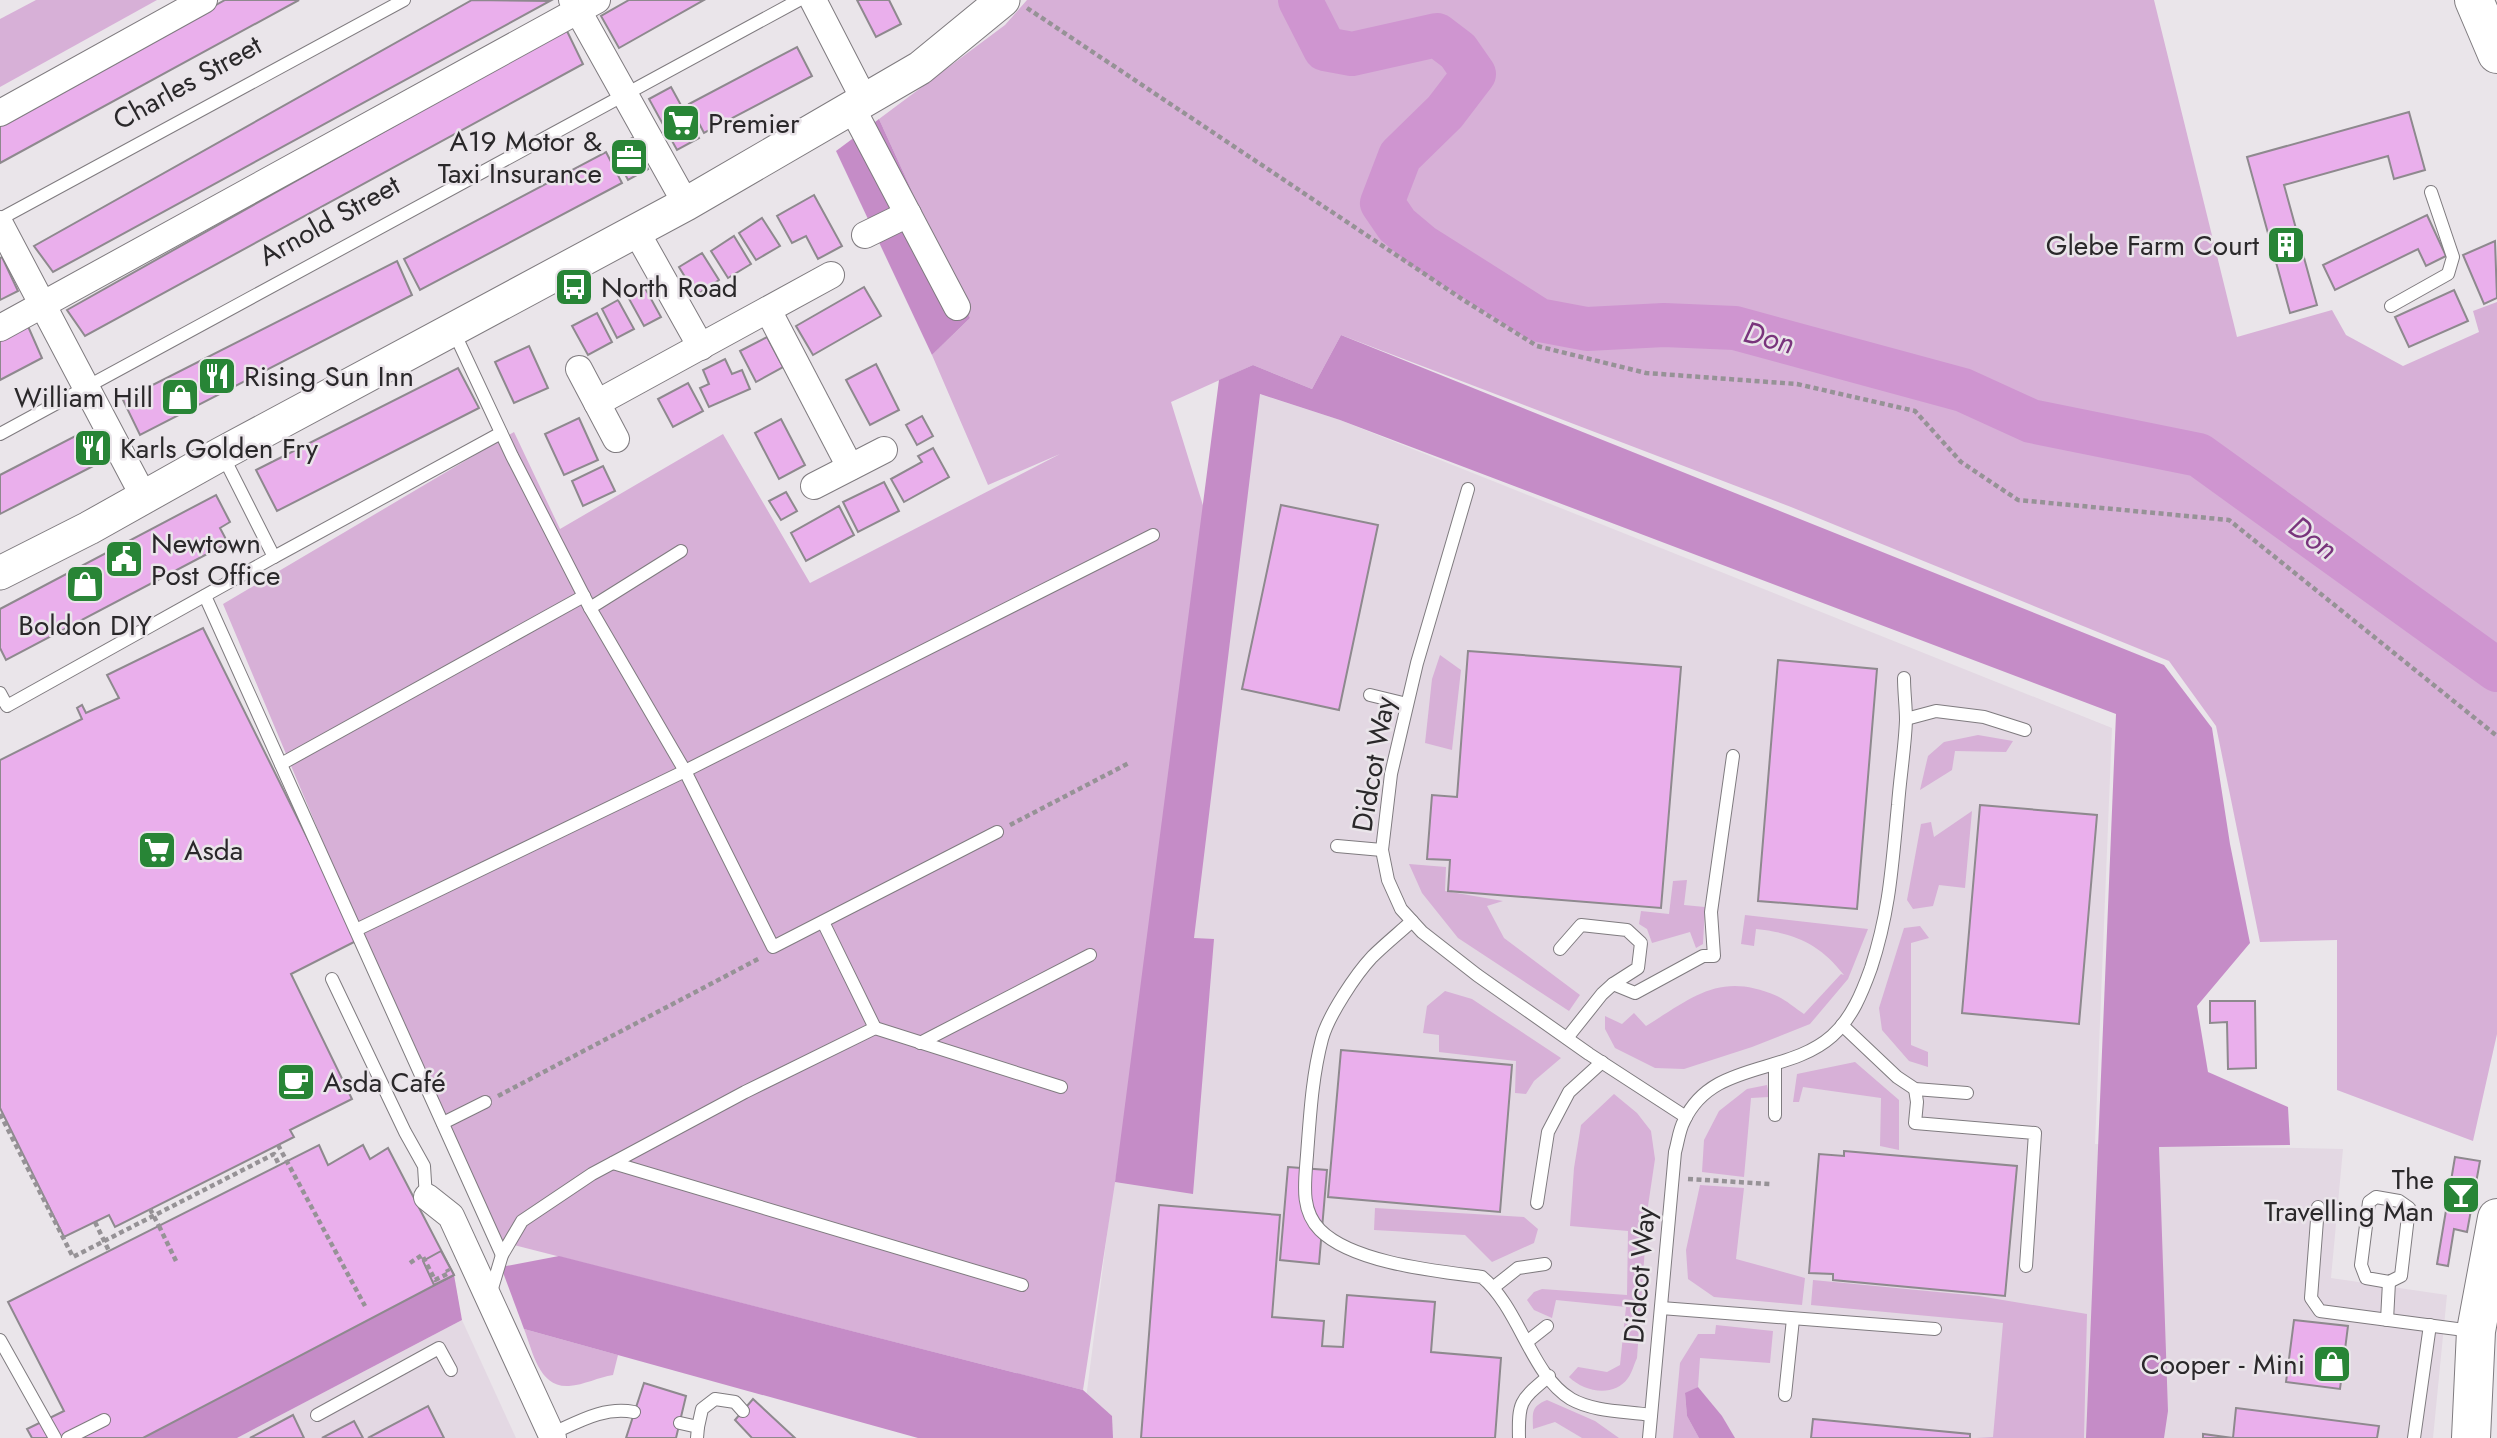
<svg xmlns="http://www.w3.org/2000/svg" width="2497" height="1438" font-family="Jost,sans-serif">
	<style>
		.built { fill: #e3d8e3 }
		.green { fill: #d7b0d7 }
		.forest { fill: #c58cc7 }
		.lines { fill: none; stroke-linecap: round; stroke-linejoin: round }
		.river { stroke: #cf95d0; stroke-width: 44 }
		.building { fill: #eaafec; stroke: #8e898e; stroke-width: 2 }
		.service-casing { stroke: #7f7b7f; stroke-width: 14 }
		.minor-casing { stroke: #7f7b7f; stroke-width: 28 }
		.tertiary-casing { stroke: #7f7b7f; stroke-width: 35 }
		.primary-casing { stroke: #7f7b7f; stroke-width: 40 }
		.path { stroke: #969296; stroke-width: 4.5; stroke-dasharray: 5 3.5; stroke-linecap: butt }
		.service { stroke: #fff; stroke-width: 12 }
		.minor { stroke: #fff; stroke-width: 26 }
		.tertiary { stroke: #fff; stroke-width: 33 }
		.primary { stroke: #fff; stroke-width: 38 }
		.path-bridge { stroke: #969296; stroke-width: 4.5; stroke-dasharray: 5 3.5; stroke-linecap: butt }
		.labels { text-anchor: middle; stroke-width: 5; stroke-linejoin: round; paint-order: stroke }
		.street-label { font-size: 28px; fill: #2a282a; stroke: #eae5ea }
		.poi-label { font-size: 28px; fill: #2a282a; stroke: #eae5ea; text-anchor: start }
		.water-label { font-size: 30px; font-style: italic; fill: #79347c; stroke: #eae5ea }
	</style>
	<rect width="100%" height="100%" fill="#eae5ea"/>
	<!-- built -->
	<g class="built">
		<path d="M1259,394L1340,420L2112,728L2095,1144L2343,1149L2331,1278L2447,1295L2433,1438H1081L1113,1188Z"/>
		<path d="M462,1320L516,1438H237Z"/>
	</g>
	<!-- green -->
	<g class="green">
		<path d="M36,0H157L0,87V19Z"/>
		<path d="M1027,0H2154L2237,337L2332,310L2346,335L2403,366L2479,332L2473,311L2497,302V1034L2473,1141L2337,1090V940L2260,942L2216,726L2169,661L1791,507L1341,335L1312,389L1253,365L1171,402L1214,541L1083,1390L490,1239L223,604L514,432L560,529L723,434L810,583L1060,454L988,485L932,355L970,318L879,119L1005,25Z"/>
		<path d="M1440,655L1461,670L1452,750L1425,743L1432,679Z"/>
		<path d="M1978,735L2013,741L2006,752L1955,751L1952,770L1920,790L1928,756L1944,742Z"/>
		<path d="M1972,811L1965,888L1939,885L1933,906L1913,909L1907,900L1921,824L1931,822L1934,837Z"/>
		<path d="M1409,864L1446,867L1445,891L1503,901L1487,906L1504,938L1580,995L1569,1011L1458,938L1422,893Z"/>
		<path d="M1687,880L1684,905L1705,907L1703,944L1696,948L1690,932L1652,943L1647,929L1639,924L1641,911L1669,914L1673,881Z"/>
		<path d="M1745,915L1868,929L1848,979L1810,1024L1752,1047L1684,1069L1655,1068L1615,1048L1605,1029V1016L1622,1024L1634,1013L1646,1026C1693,997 1720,971 1777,996C1786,1000 1795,1008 1804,1014L1841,974L1844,975C1820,944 1795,933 1756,929L1754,946L1741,944Z"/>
		<path d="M1920,926L1929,938L1911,943V1045L1928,1052V1067L1909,1061L1882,1030L1879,1008L1904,928Z"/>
		<path d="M1445,991L1472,999L1561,1058L1534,1081L1526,1094L1515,1093L1516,1061L1439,1052V1035L1423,1033L1427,1006Z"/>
		<path d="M1855,1062L1899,1100V1150L1880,1146L1881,1098L1803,1087L1799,1102H1793L1797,1074Z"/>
		<path d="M1767,1085L1769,1097L1751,1098L1744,1177L1702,1172L1704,1140L1719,1111L1747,1089Z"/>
		<path d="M1614,1094L1637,1113L1651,1131L1655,1159L1648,1206L1637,1358C1634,1364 1632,1373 1628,1378C1614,1398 1584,1392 1569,1377L1578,1367L1607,1372L1620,1365L1626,1307L1556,1300L1552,1318L1534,1310L1527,1300L1534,1292L1542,1289L1627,1295L1628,1231L1570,1226L1574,1168L1581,1125Z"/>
		<path d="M1700,1185L1744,1188L1736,1259L1805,1278L1802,1305L1714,1297L1688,1279L1686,1250Z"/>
		<path d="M1375,1208L1524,1217L1538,1229L1534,1243L1492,1262L1465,1235L1374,1230Z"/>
		<path d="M1813,1280L1979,1296L2087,1314L2084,1438H1976L1993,1437L2003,1323L1811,1305Z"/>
		<path d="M1716,1325L1773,1331L1770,1363L1700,1358L1698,1387L1685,1394L1687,1416L1699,1438H1673L1680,1363L1698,1334H1715Z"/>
		<path d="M524,1329L618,1355L613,1375C599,1377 584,1385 569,1386C539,1388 533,1352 524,1329Z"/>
		<path d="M1547,1400L1595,1421L1619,1438H1582L1555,1422L1533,1429C1533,1413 1530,1407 1547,1400Z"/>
	</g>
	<!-- forest -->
	<g class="forest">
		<path d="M879,119L970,318L932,355L836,151Z"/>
		<path d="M1341,335L2164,665L2212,728L2230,844L2250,943L2197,1006L2208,1072L2288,1107L2290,1145L2159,1147L2168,1411L2164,1438H2086L2116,714L1340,420L1260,394L1194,938L1214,939L1193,1194L1115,1182L1219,380L1253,365L1312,389Z"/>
		<path d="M559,1256L1083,1390L1112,1416L1113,1438H918L524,1329L501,1267Z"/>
		<path d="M454,1275L462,1320L237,1438H143Z"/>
		<path d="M1698,1387L1722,1416L1735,1438H1699L1687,1416L1685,1393Z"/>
	</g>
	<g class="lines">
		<!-- river -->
		<path class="river" d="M1300,0L1325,49L1352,54L1437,35L1458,51L1474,74L1445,112L1400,156L1382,203L1397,225L1422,246L1539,320L1587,329L1664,325L1735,328L1963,390L2031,421L2199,455L2497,670"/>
	</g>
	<!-- building -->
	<g class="building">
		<path d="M225,0H299L0,163V126Z"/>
		<path d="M472,0L550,1L53,272L34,246Z"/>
		<path d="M629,0H704L619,48L601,16Z"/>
		<path d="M857,0H889L901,24L876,37Z"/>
		<path d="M566,29L583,64L85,336L67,310Z"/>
		<path d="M797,47L812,76L704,133L689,104Z"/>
		<path d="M671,87L699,138L677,150L649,99Z"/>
		<path d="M2409,112L2425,170L2394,179L2388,156L2284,185L2317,305L2290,313L2247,157Z"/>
		<path d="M632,138L648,169L628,180L612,149Z"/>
		<path d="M606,152L622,183L420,290L404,259Z"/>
		<path d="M814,195L842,246L818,259L806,236L792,243L777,216Z"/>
		<path d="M2427,215L2446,256L2426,266L2418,249L2335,290L2323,265Z"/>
		<path d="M762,218L780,246L756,260L739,233Z"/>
		<path d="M734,236L751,264L728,278L711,251Z"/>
		<path d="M2495,241L2497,298L2484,304L2463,255Z"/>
		<path d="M702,253L719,280L696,295L679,267Z"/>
		<path d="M2,257L18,291L0,300V258Z"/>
		<path d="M397,261L412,295L140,435L123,400Z"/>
		<path d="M864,287L881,316L813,355L796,326Z"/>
		<path d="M645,288L661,317L644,326L628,297Z"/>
		<path d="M2454,290L2468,321L2409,347L2395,317Z"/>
		<path d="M618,300L634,329L617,338L602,309Z"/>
		<path d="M597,313L612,342L588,355L572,326Z"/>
		<path d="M27,324L42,358L0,380V338Z"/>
		<path d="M767,337L783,367L756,382L740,351Z"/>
		<path d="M529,346L548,388L514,403L495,362Z"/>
		<path d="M725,359L732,374L742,370L750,389L709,407L700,388L709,384L703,370Z"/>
		<path d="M876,364L899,410L870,425L846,380Z"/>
		<path d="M458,368L479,408L277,511L256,470Z"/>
		<path d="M688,383L703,411L673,427L658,399Z"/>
		<path d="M922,416L933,436L917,445L906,425Z"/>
		<path d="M579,418L598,460L564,475L545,434Z"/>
		<path d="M781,419L805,465L779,479L755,433Z"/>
		<path d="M85,431L101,462L0,514V475Z"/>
		<path d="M933,448L949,477L904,502L891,479L922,462L918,456Z"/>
		<path d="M603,466L615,491L583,506L572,481Z"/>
		<path d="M884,482L899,511L858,532L843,502Z"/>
		<path d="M786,492L797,511L781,520L769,501Z"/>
		<path d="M216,495L230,522L220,528L228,543L6,660L0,648V609Z"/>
		<path d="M1281,505L1378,525L1339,710L1242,689Z"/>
		<path d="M839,506L854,535L806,561L791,533Z"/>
		<path d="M203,628L358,940L291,974L352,1099L290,1130L294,1137L115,1227L109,1215L64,1237L0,1108V760L82,719L77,708L82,705L86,713L119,698L107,675Z"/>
		<path d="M1468,651L1681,667L1661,908L1448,891L1450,860L1427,859L1432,795L1457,797Z"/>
		<path d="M1778,660L1877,669L1857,909L1758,901Z"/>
		<path d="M1980,805L2097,815L2079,1024L1962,1013Z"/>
		<path d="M2210,1001H2255L2256,1068L2228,1069L2227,1022L2210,1023Z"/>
		<path d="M1341,1050L1512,1065L1500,1212L1328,1197Z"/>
		<path d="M319,1145L328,1165L363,1145L370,1159L388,1148L454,1275L143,1438H32L27,1429L64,1411L8,1302Z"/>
		<path d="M1844,1151L2017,1166L2005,1296L1833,1280V1274L1809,1273L1819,1154L1844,1156Z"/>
		<path d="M2455,1157L2480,1161L2467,1232L2454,1229L2448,1266L2437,1264Z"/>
		<path d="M1288,1167L1327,1170L1319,1264L1280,1260Z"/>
		<path d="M1159,1205L1280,1215L1272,1317L1324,1321L1322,1346L1343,1347L1347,1295L1435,1302L1431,1352L1501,1358L1495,1438H1141Z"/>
		<path d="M441,1251L454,1275L434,1285L423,1261Z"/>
		<path d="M2294,1320L2348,1326L2340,1389L2286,1382Z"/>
		<path d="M644,1383L686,1396L676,1438H626Z"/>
		<path d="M753,1399L795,1438H752L735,1420Z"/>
		<path d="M428,1406L444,1438H368Z"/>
		<path d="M2236,1408L2379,1426L2377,1438H2203V1434L2233,1438Z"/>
		<path d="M293,1415L304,1438H250Z"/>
		<path d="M1813,1419L1970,1434V1438H1811Z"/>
		<path d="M354,1421L363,1438H322Z"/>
	</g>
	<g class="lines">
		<defs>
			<g id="service">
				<path d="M0,219L404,0"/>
				<path d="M2391,306L2448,274L2453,257L2431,192"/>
				<path d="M453,330L512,456L590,608L685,771L773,947L997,832"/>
				<path d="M0,434L799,0"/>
				<path d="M1468,489L1417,663L1391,774L1382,850L1388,880L1401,909L1422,932L1477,975L1589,1054L1686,1117"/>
				<path d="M274,557L501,433"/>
				<path d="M205,596L502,1255"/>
				<path d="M590,608L681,551"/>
				<path d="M0,693L7,706L274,557L222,454"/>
				<path d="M1370,695L1407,704"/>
				<path d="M1906,719L1936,711L1984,717L2025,730"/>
				<path d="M281,764L584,596"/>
				<path d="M1337,846L1382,850"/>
				<path d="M1412,921C1399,933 1385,944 1372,957C1356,974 1328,1016 1322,1039C1312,1077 1310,1116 1307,1155C1305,1182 1300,1210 1320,1230C1353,1263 1436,1271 1482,1277C1520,1309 1531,1375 1571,1399C1594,1412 1625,1411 1651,1415"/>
				<path d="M823,922L875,1028"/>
				<path d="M356,930L685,771L1153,535"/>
				<path d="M1560,949L1581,925L1627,930L1641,943L1638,968L1613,984"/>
				<path d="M332,979L405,1132L424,1166L426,1198"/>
				<path d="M1842,1025L1897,1077L1915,1089L1967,1093"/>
				<path d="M1567,1038L1602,994L1613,984L1635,993L1703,956H1714L1711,912L1733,756"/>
				<path d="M920,1043L1090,955"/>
				<path d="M1775,1064V1115"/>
				<path d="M1915,1089L1917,1102L1915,1123L2035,1133L2026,1266"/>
				<path d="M443,1123L485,1102"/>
				<path d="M613,1163L1022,1285"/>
				<path d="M2376,1197L2399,1201L2409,1208L2401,1276L2389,1282L2366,1278L2361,1265L2369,1202Z"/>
				<path d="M1537,1203L1548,1132L1569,1092L1602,1062"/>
				<path d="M2318,1207L2311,1298L2320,1311L2472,1331"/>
				<path d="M1494,1287L1518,1268L1545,1264"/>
				<path d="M490,1295L502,1255L522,1221L592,1174L745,1092L875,1028L1061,1087"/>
				<path d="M1661,1308L1935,1329"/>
				<path d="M2387,1320L2389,1282"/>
				<path d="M0,1340L55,1438"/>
				<path d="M1528,1341L1547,1326"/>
				<path d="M1785,1395L1793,1319"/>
				<path d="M317,1415L439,1348L451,1370"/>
				<path d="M680,1423L698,1427L697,1438"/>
				<path d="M698,1427L702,1409L715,1399L735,1402L743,1411"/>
				<path d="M551,1434C578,1422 604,1406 634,1412"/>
				<path d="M68,1438L104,1420"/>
				<path d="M1519,1438C1518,1400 1521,1400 1549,1376"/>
				<path d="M1649,1438L1675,1152C1678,1142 1679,1130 1684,1121C1712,1060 1787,1076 1832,1036C1852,1018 1862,993 1871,968C1890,910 1892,865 1898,805C1900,777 1905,748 1906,720C1906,706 1904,692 1904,678"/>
				<path d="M2414,1438L2430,1325"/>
			</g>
			<g id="minor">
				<path d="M572,0L686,204"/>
				<path d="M813,0L865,101"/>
				<path d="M852,108L957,307"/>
				<path d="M0,113L204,0"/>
				<path d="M0,224L144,497"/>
				<path d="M636,231L701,347"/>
				<path d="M865,235L908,214"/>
				<path d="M768,310L850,467"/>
				<path d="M0,328L597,0"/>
				<path d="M579,369L616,439"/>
				<path d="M597,403L831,275"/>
				<path d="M814,486L884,450"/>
				<path d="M427,1197L451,1216L553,1438"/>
			</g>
			<path id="tertiary" d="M0,573L89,528L221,454L686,204L920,68L1003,0"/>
			<g id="primary">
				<path d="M2474,0L2497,54"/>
				<path d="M2471,1438L2476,1331L2497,1218"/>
			</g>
		</defs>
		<!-- service casing -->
		<use href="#service" class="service-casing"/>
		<!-- minor casing -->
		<use href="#minor" class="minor-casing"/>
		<!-- tertiary casing -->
		<use href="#tertiary" class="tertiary-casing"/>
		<!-- primary casing -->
		<use href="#primary" class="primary-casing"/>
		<!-- path -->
		<g class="path">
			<path d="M1027,8L1465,301L1537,346L1646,373L1797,384L1915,411L1961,462L2018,500L2229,520L2497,736"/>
			<path d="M1010,825L1129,763"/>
			<path d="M498,1096L760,958"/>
			<path d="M0,1114L73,1257L274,1154L279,1165"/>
			<path d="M278,1145L365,1306"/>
			<path d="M1688,1179L1770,1184"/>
			<path d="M95,1222L109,1251"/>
			<path d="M159,1226L176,1261"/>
			<path d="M410,1263L422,1255L435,1280L449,1273L447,1269"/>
		</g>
		<!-- service -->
		<use href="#service" class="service"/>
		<!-- minor -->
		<use href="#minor" class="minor"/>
		<!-- tertiary -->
		<use href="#tertiary" class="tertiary"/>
		<!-- primary -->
		<use href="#primary" class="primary"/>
		<!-- path-bridge -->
		<path class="path-bridge" d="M150,1209L159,1226"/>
	</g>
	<!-- icons -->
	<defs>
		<symbol id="supermarket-square" viewBox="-11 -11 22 22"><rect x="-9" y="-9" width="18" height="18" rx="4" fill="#288536" stroke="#eae5ea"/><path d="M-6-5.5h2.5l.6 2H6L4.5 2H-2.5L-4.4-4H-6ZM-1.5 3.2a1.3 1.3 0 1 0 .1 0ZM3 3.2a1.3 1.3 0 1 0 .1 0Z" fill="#fff"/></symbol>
		<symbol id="office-square" viewBox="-11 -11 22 22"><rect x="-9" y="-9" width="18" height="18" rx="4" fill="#288536" stroke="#eae5ea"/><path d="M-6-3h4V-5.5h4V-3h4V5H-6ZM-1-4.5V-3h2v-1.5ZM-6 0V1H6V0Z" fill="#fff"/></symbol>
		<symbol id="building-square" viewBox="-11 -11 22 22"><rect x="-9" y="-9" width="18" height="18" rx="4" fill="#288536" stroke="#eae5ea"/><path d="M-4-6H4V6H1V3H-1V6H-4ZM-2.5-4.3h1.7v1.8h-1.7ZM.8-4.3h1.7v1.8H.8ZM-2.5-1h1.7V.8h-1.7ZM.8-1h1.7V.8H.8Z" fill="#fff"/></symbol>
		<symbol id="bus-square" viewBox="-11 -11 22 22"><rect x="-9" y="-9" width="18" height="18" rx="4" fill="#288536" stroke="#eae5ea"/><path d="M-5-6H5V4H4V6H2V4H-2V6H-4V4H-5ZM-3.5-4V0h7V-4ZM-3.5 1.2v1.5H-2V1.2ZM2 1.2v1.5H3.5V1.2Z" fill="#fff"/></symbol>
		<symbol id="restaurant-square" viewBox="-11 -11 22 22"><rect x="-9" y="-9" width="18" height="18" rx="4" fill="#288536" stroke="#eae5ea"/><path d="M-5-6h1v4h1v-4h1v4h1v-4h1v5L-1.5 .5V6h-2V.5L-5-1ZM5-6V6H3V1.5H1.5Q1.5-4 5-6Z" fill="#fff"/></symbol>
		<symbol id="shop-square" viewBox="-11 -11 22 22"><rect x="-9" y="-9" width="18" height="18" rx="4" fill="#288536" stroke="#eae5ea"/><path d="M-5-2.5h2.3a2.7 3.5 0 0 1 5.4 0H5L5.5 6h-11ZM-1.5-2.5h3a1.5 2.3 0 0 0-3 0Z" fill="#fff"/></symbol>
		<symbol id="civic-square" viewBox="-11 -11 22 22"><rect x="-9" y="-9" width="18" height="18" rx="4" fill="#288536" stroke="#eae5ea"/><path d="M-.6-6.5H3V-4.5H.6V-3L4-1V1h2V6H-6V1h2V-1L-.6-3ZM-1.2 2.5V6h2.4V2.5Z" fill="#fff"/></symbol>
		<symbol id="cafe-square" viewBox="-11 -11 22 22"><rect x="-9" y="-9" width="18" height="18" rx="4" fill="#288536" stroke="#eae5ea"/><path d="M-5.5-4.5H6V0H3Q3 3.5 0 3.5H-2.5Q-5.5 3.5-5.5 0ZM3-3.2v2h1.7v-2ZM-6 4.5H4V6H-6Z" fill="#fff"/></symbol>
		<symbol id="bar-square" viewBox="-11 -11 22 22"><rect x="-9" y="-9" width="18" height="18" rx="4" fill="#288536" stroke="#eae5ea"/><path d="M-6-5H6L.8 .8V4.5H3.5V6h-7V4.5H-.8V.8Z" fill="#fff"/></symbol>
	</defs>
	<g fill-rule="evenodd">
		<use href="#supermarket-square" x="659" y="101" width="44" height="44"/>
		<use href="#office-square" x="607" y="135" width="44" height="44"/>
		<use href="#building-square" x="2264" y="223" width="44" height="44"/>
		<use href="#bus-square" x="552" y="265" width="44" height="44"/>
		<use href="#restaurant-square" x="195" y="354" width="44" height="44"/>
		<use href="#shop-square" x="158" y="375" width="44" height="44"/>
		<use href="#restaurant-square" x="71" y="426" width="44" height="44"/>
		<use href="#civic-square" x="102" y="537" width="44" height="44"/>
		<use href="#shop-square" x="63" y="562" width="44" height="44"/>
		<use href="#supermarket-square" x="135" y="828" width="44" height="44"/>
		<use href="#cafe-square" x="274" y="1060" width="44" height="44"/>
		<use href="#bar-square" x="2439" y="1173" width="44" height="44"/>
		<use href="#shop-square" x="2310" y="1342" width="44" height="44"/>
	</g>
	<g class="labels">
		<!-- street labels -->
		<g class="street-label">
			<text transform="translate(187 82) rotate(-29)" y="10">Charles Street</text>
			<text transform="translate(329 220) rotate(-29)" y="10">Arnold Street</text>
			<text transform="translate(1373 764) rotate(-80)" y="10">Didcot Way</text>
			<text transform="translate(1639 1275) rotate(-85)" y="10">Didcot Way</text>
		</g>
		<!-- poi labels -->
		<g class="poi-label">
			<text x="708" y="133">Premier</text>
			<text x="602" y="151" text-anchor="end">A19 Motor &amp;<tspan x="602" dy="32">Taxi Insurance</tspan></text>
			<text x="2259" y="255" text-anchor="end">Glebe Farm Court</text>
			<text x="601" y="297">North Road</text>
			<text x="244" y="386">Rising Sun Inn</text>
			<text x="153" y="407" text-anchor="end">William Hill</text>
			<text x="120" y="458">Karls Golden Fry</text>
			<text x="151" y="553">Newtown<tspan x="151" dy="32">Post Office</tspan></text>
			<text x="85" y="635" text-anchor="middle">Boldon DIY</text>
			<text x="184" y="860">Asda</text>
			<text x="323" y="1092">Asda Café</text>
			<text x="2434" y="1189" text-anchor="end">The<tspan x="2434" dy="32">Travelling Man</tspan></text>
			<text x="2305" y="1374" text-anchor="end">Cooper - Mini</text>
		</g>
		<!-- water labels -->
		<g class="water-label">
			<text transform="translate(1769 338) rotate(15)" y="10">Don</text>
			<text transform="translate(2313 538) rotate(36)" y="10">Don</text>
		</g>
	</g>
</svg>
